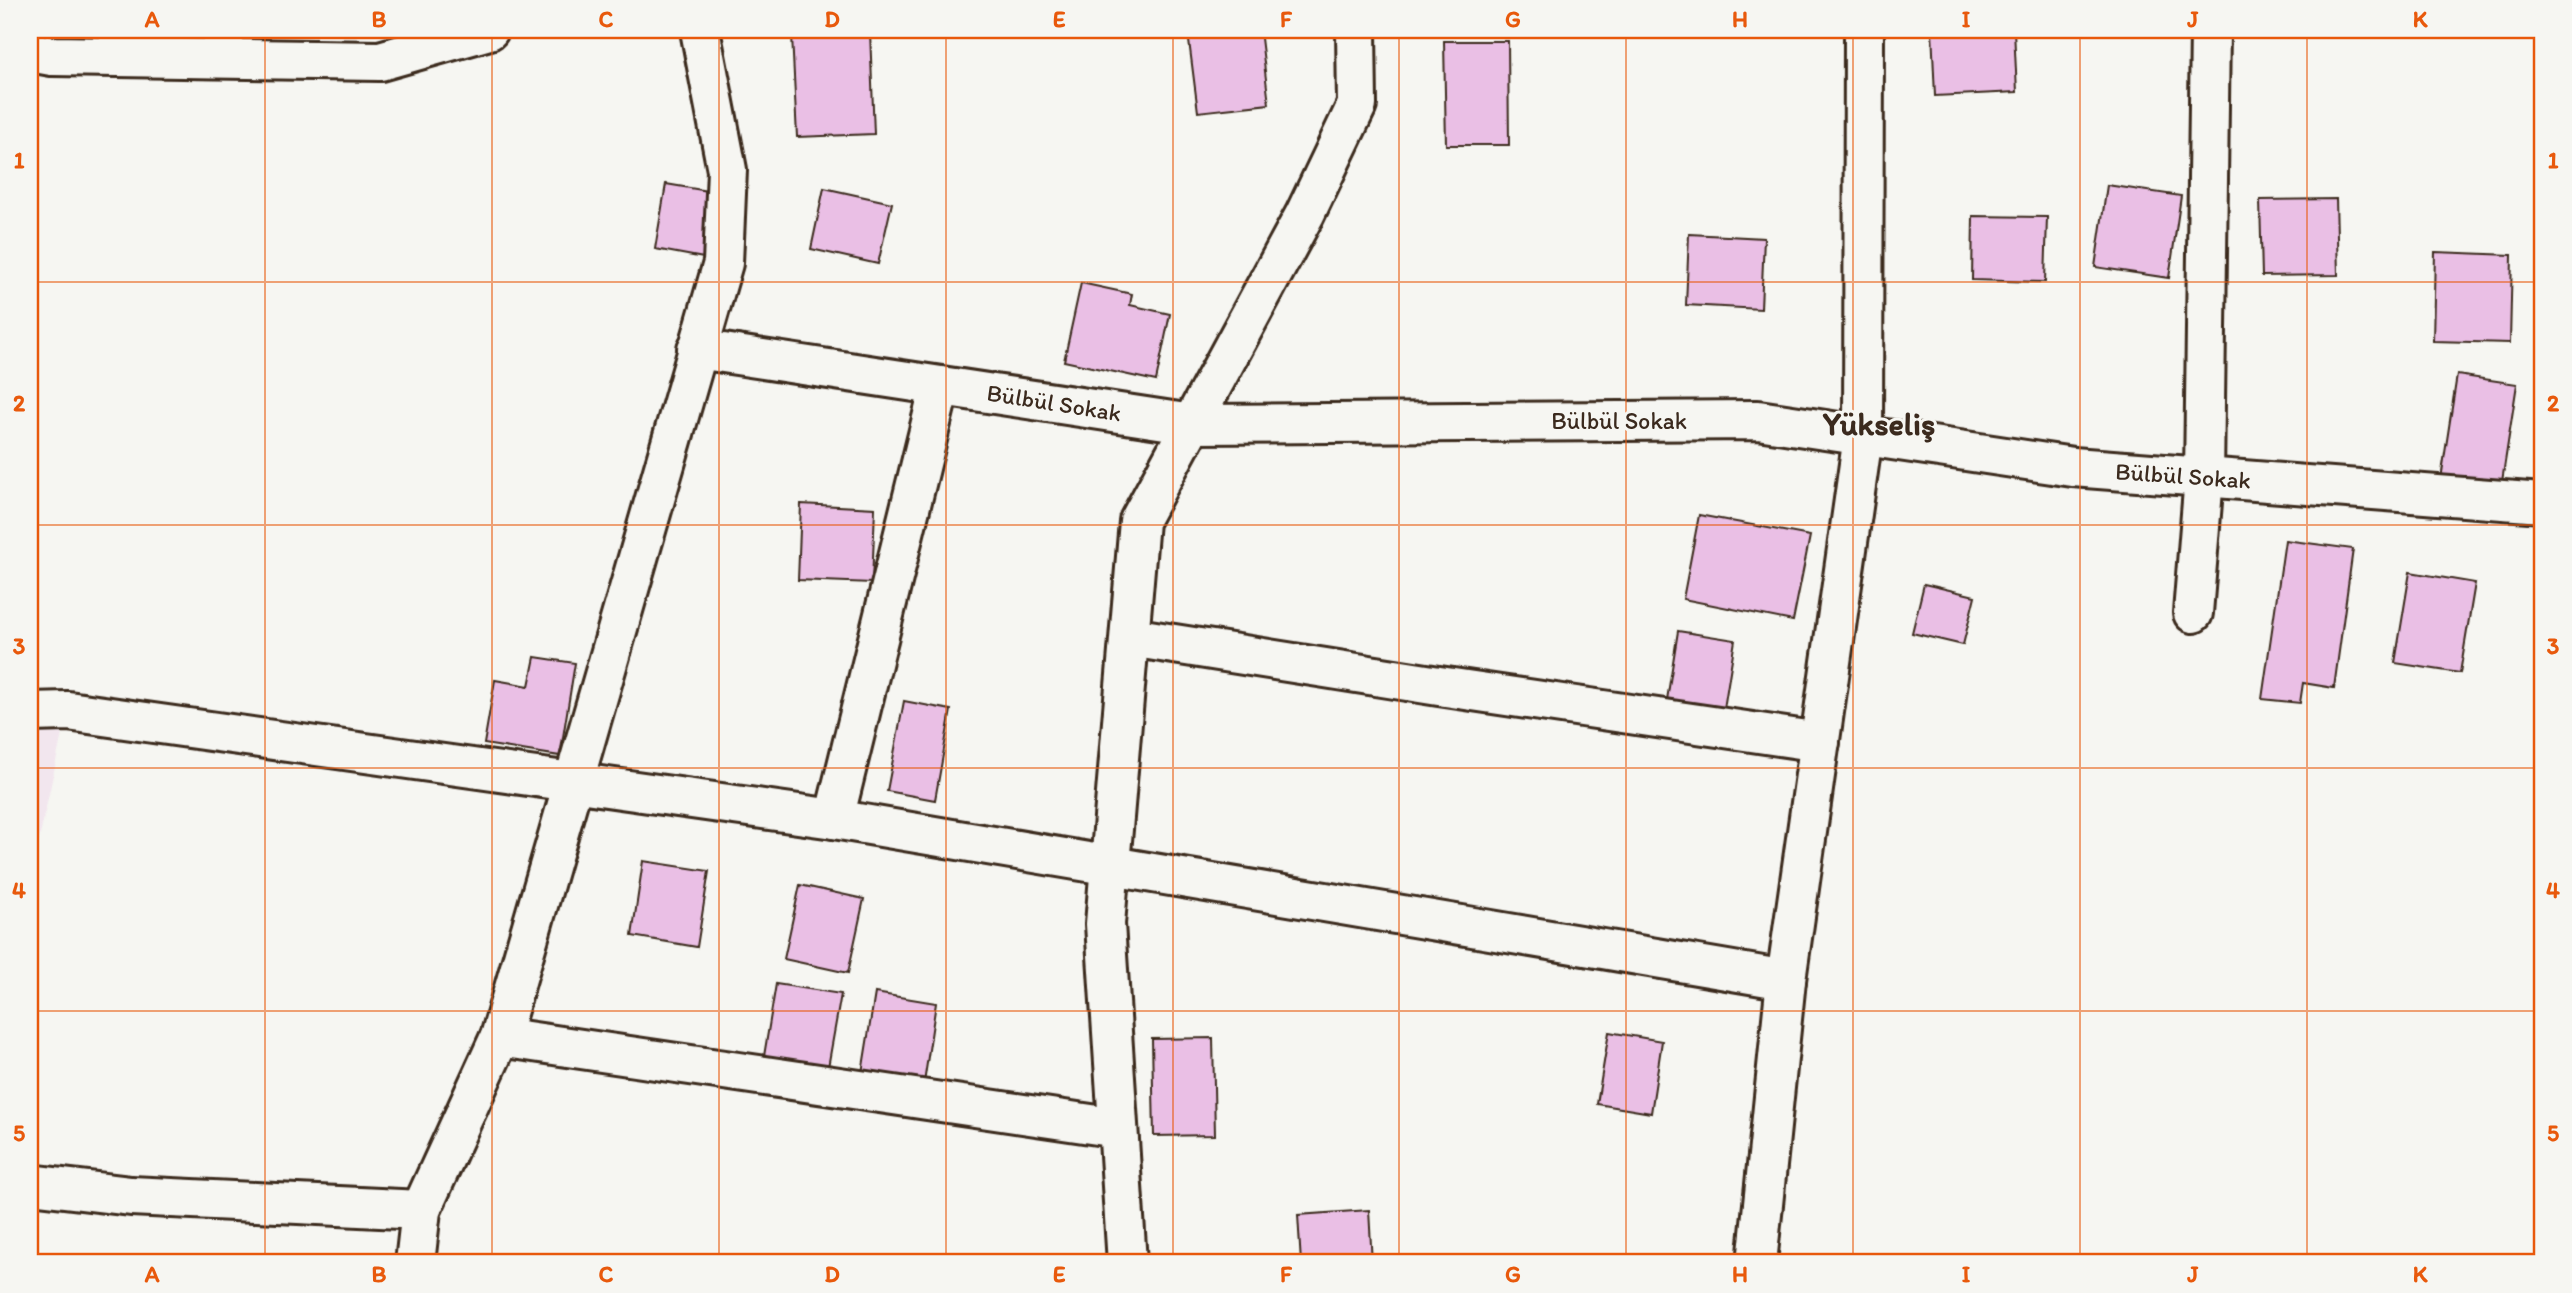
<svg xmlns="http://www.w3.org/2000/svg" width="2572" height="1293" font-family="Itim,sans-serif">
	<style>
		.built { fill: #f2e6ee }
		.building { fill: #eabfe5; stroke: #3b2a1e; stroke-width: 2 }
		.lines { fill: none; stroke-linecap: round; stroke-linejoin: round }
		.street-casing { stroke: #3b2a1e; stroke-width: 44 }
		.street { stroke: #f6f6f2; stroke-width: 38 }
		.grid { fill: none; stroke: #e8590c; stroke-width: 2; stroke-opacity: 0.55 }
		.labels { text-anchor: middle; stroke-width: 6; stroke-linejoin: round; paint-order: stroke }
		.street-label { font-size: 24px; fill: #3b2a1e; stroke: #f6f6f2 }
		.district-label { font-size: 32px; font-weight: bold; fill: #3b2a1e; stroke: #f6f6f2 }
		.neatline { fill: none; stroke: #e8590c; stroke-width: 2.5 }
		.grid-label { font-size: 23px; text-anchor: middle; font-weight: bold; fill: #e8590c }
	</style>
	<rect width="100%" height="100%" fill="#f6f6f2"/>
	<filter id="ink" filterUnits="userSpaceOnUse"><feTurbulence type="fractalNoise" baseFrequency=".0143" numOctaves="2"/><feDisplacementMap in="SourceGraphic" scale="14" xChannelSelector="R" yChannelSelector="G"/><feConvolveMatrix kernelMatrix="1 2 1 2 8 2 1 2 1" color-interpolation-filters="sRGB"/></filter>
	<g filter="url(#ink)">
		<!-- built -->
		<path class="built" d="M30,720L64,725L30,881Z"/>
		<!-- building -->
		<g class="building">
			<path d="M1219,30H1260L1269,104L1198,112L1188,33Z"/>
			<path d="M1932,30H2014L2017,92L1935,96Z"/>
			<path d="M870,32L874,134L797,137L792,35Z"/>
			<path d="M1444,41H1508L1509,145H1446Z"/>
			<path d="M666,184L720,193L709,259L655,249Z"/>
			<path d="M2107,185L2181,196L2169,278L2095,267Z"/>
			<path d="M824,188L892,203L878,264L811,249Z"/>
			<path d="M2336,199L2338,275L2262,276L2260,200Z"/>
			<path d="M1973,216L2047,217L2045,282L1972,280Z"/>
			<path d="M1689,234L1764,238L1761,309L1686,305Z"/>
			<path d="M2435,252L2512,255L2510,343L2433,341Z"/>
			<path d="M1081,283L1132,294L1130,305L1170,314L1156,381L1064,361Z"/>
			<path d="M2457,375L2517,384L2501,488L2441,479Z"/>
			<path d="M801,504L875,508L872,583L798,580Z"/>
			<path d="M1699,515L1810,536L1793,621L1683,599Z"/>
			<path d="M2285,540L2353,549L2334,688L2303,683L2300,703L2262,699Z"/>
			<path d="M2410,572L2475,583L2460,673L2395,663Z"/>
			<path d="M1924,584L1975,596L1963,645L1912,633Z"/>
			<path d="M1678,631L1735,640L1723,715L1666,706Z"/>
			<path d="M535,657L575,663L560,756L484,744L495,680L529,686Z"/>
			<path d="M904,701L951,710L935,800L887,791Z"/>
			<path d="M643,861L709,871L697,947L632,936Z"/>
			<path d="M800,885L864,899L848,973L784,959Z"/>
			<path d="M776,984L841,994L827,1073L763,1062Z"/>
			<path d="M875,993L936,1003L924,1083L862,1073Z"/>
			<path d="M1609,1032L1662,1041L1651,1113L1597,1104Z"/>
			<path d="M1213,1038L1215,1135L1154,1136L1152,1039Z"/>
			<path d="M1369,1210L1372,1263H1301L1298,1215Z"/>
		</g>
		<g class="lines">
			<defs>
				<g id="street">
					<path d="M30,52L52,56L380,61L489,30"/>
					<path d="M697,349L1192,424L1758,420L2073,467L2542,503"/>
					<path d="M2193,613L2204,477L2210,30"/>
					<path d="M1130,637L1439,686L1820,742"/>
					<path d="M30,712L68,711L834,819L1786,980"/>
					<path d="M834,819L940,386"/>
					<path d="M500,1037L1118,1128"/>
					<path d="M30,1184L131,1196L421,1210"/>
					<path d="M415,1263L421,1210L500,1037L723,263L727,170L700,30"/>
					<path d="M1127,1263L1105,924L1139,521L1305,214L1357,105L1356,30"/>
					<path d="M1757,1263L1786,980L1863,436L1864,30"/>
				</g>
			</defs>
			<!-- street casing -->
			<use href="#street" class="street-casing"/>
			<!-- street -->
			<use href="#street" class="street"/>
		</g>
	</g>
	<!-- grid -->
	<path class="grid" d="M265,30V1263M492,30V1263M719,30V1263M946,30V1263M1173,30V1263M1399,30V1263M1626,30V1263M1853,30V1263M2080,30V1263M2307,30V1263M30,282H2542M30,525H2542M30,768H2542M30,1011H2542"/>
	<g class="labels">
		<!-- street labels -->
		<g class="street-label">
			<text transform="translate(1054 403) rotate(9)" y="8">Bülbül Sokak</text>
			<text x="1619" y="429">Bülbül Sokak</text>
			<text transform="translate(2183 476) rotate(4)" y="8">Bülbül Sokak</text>
		</g>
		<!-- district labels -->
		<g class="district-label">
			<text x="1879" y="435">Yükseliş</text>
		</g>
	</g>
	<!-- margin -->
	<rect width="2572" height="1293" fill="none" stroke="#f6f6f2" stroke-width="77"/>
	<rect x="38" y="38" width="2496" height="1216" class="neatline"/>
	<g class="grid-label">
		<text x="152" y="27">A</text>
		<text x="379" y="27">B</text>
		<text x="606" y="27">C</text>
		<text x="832" y="27">D</text>
		<text x="1059" y="27">E</text>
		<text x="1286" y="27">F</text>
		<text x="1513" y="27">G</text>
		<text x="1740" y="27">H</text>
		<text x="1966" y="27">I</text>
		<text x="2193" y="27">J</text>
		<text x="2420" y="27">K</text>
		<text x="19" y="168">1</text>
		<text x="2553" y="168">1</text>
		<text x="19" y="411">2</text>
		<text x="2553" y="411">2</text>
		<text x="19" y="654">3</text>
		<text x="2553" y="654">3</text>
		<text x="19" y="898">4</text>
		<text x="2553" y="898">4</text>
		<text x="19" y="1141">5</text>
		<text x="2553" y="1141">5</text>
		<text x="152" y="1282">A</text>
		<text x="379" y="1282">B</text>
		<text x="606" y="1282">C</text>
		<text x="832" y="1282">D</text>
		<text x="1059" y="1282">E</text>
		<text x="1286" y="1282">F</text>
		<text x="1513" y="1282">G</text>
		<text x="1740" y="1282">H</text>
		<text x="1966" y="1282">I</text>
		<text x="2193" y="1282">J</text>
		<text x="2420" y="1282">K</text>
	</g>
</svg>
